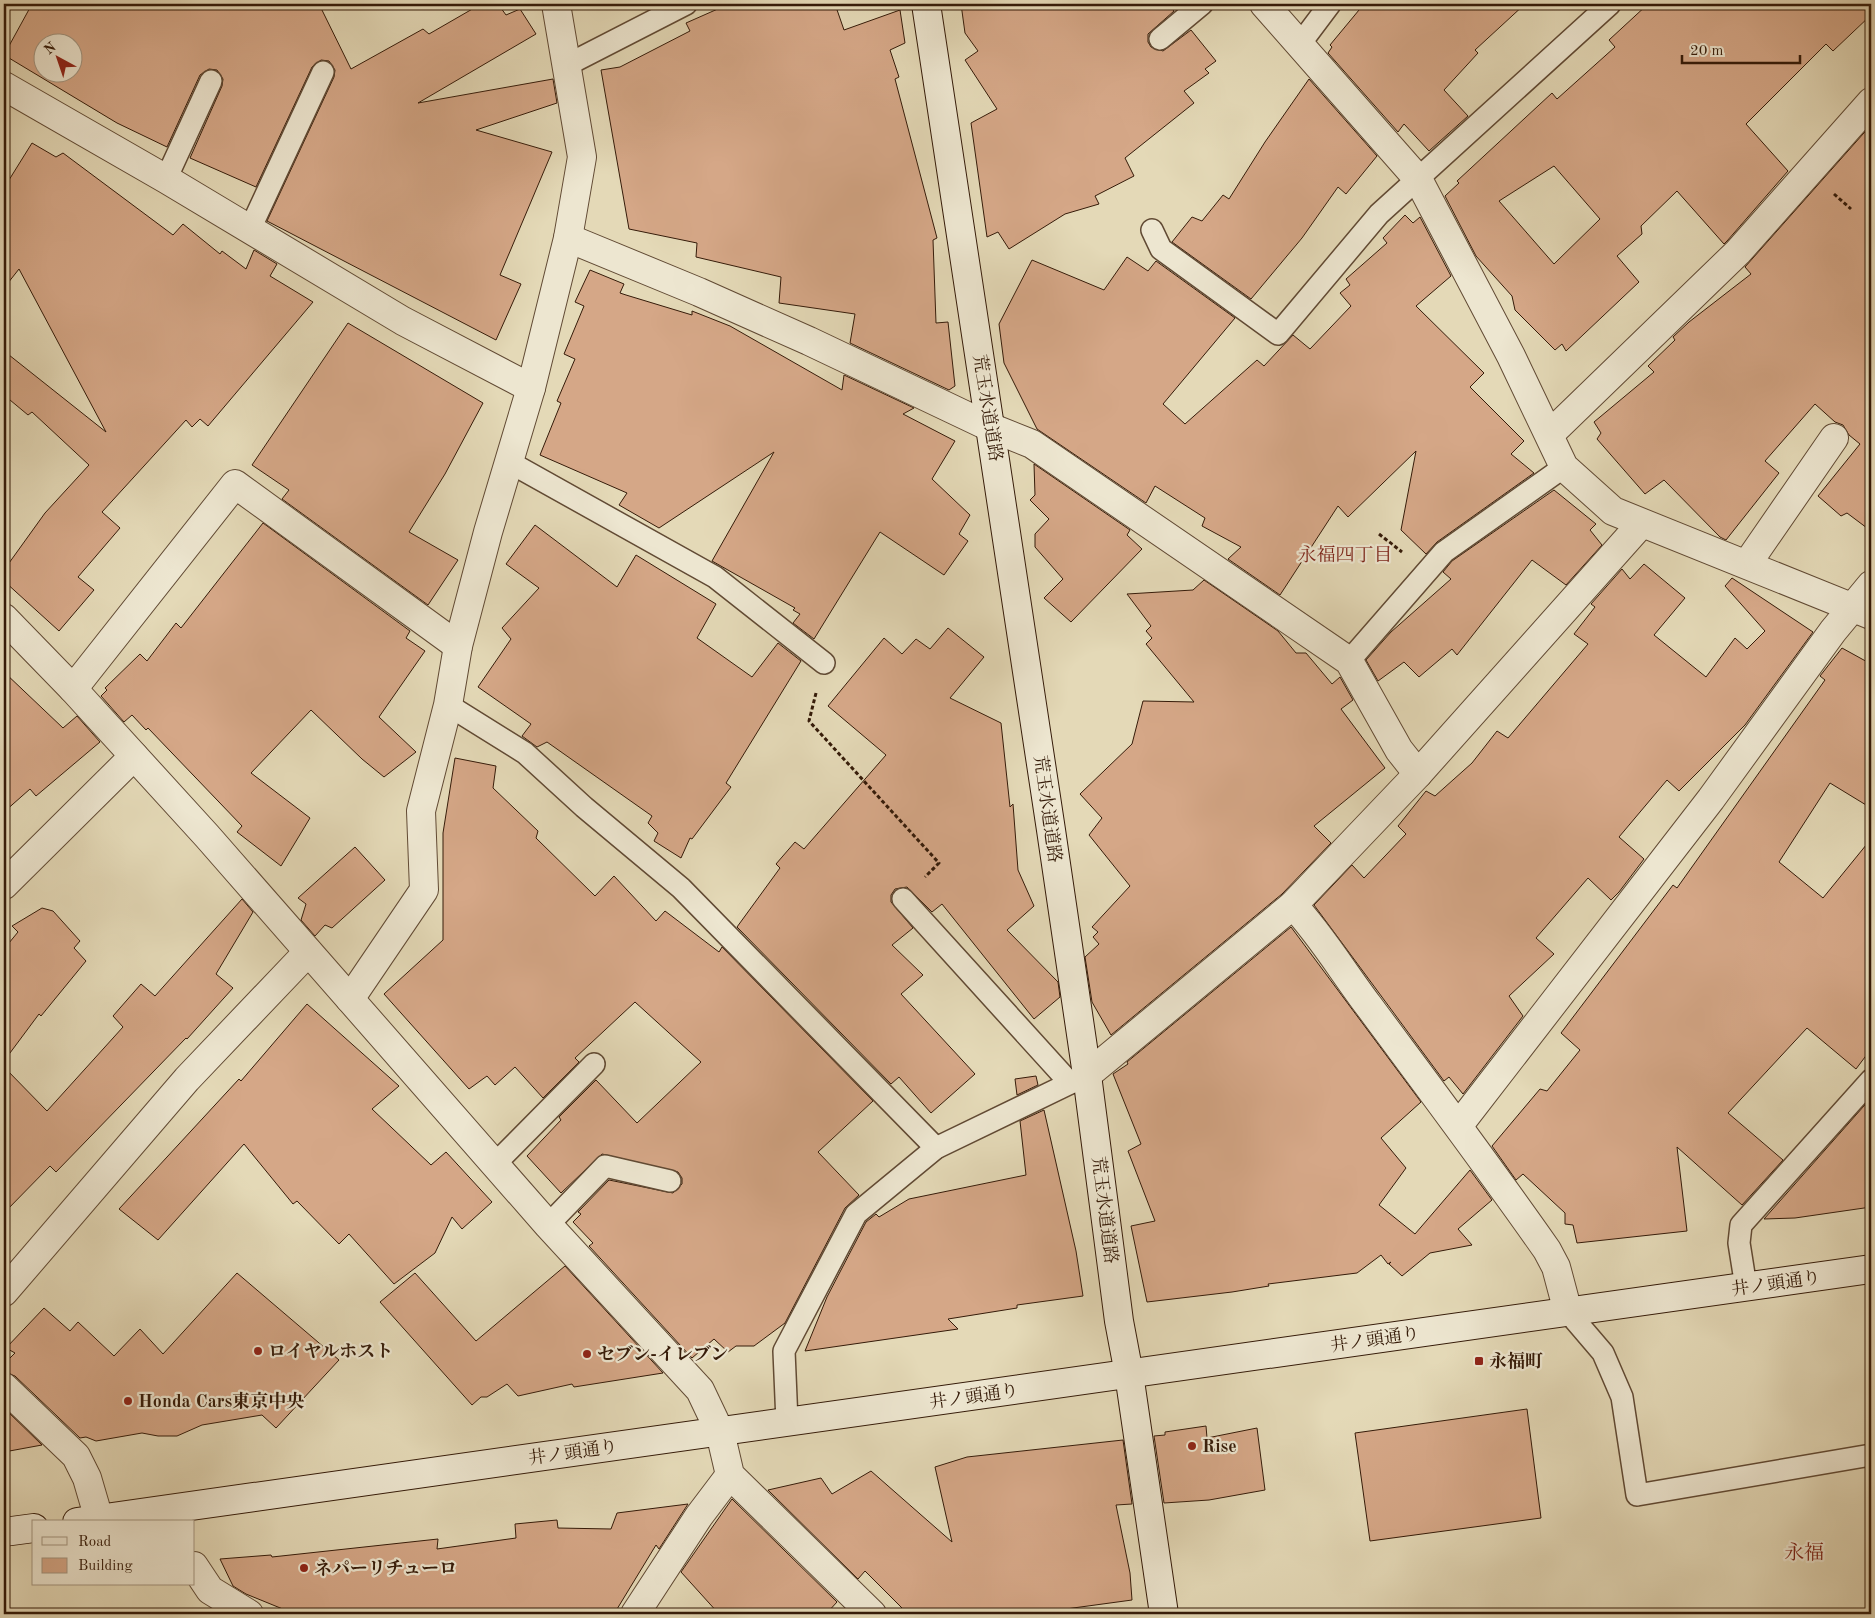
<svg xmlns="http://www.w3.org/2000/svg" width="1875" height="1618" font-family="'Old Standard TT','Noto Serif JP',serif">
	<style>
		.building { fill: #d5a787; stroke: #351b09; fill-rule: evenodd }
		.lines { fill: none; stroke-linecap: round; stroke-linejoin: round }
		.service-casing { stroke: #614a34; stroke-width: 24 }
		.minor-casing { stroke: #614a34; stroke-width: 30 }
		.secondary-casing { stroke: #351b09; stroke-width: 30 }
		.path { stroke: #351b09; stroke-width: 3; stroke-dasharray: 4 2.5; stroke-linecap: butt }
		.service { stroke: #ede6d0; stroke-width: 21 }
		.minor { stroke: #ede6d0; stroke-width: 28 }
		.secondary { stroke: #ede6d0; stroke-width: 28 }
		.poi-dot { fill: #8f2418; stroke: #ede6d0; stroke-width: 2 }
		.labels { text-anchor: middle; stroke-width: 4.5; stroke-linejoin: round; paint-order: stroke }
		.street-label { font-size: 18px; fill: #351b09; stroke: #ede6d0 }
		.poi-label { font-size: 18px; font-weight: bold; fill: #351b09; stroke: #ede6d0; text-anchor: start }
		.neighbourhood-label { font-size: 19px; fill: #7a1f14; stroke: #ede6d0 }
		.quarter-label { font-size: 20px; fill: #7a1f14; stroke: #ede6d0 }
	</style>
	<rect width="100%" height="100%" fill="#e4d9b7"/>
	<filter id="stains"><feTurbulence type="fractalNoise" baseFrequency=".004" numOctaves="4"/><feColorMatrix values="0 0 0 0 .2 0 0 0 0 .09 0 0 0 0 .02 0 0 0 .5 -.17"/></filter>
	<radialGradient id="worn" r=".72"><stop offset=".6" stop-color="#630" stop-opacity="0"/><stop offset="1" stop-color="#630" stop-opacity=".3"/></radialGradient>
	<!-- building -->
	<g class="building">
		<path d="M32,4H319L351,69L423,29L429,34L481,4H498L506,15L520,9L536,34L418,103L553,79L557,103L476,130L552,152L500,275L521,284L496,340L267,221L334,77L335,70L329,61L321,60L312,67L256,187L190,158L222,86L223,79L217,70L209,69L200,75L167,147L117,123L4,55ZM42,42H72V72H42Z"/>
		<path d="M729,4H835L844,30L900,10L905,43L890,50L899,77L895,79L937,238L933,240L936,323L948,322L955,386L949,390L850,343L855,314L779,303L781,277L696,257L697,243L629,229L601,70L620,67L690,31L686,23Z"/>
		<path d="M961,4H1169L1174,11L1148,34V42L1151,47L1163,51L1191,30L1216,61L1205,69L1209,73L1184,91L1194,103L1125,158L1134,176L1095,196L1099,204L1065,214L1009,249L998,232L987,237L971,123L997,109L965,60L978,51L965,33Z"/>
		<path d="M1364,4H1525L1475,50L1478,53L1444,90L1468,116L1429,151L1404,124L1398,132L1328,53L1332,47L1330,45Z"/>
		<path d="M1648,4H1871V15L1833,51L1826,44L1746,124L1788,171L1727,241L1724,244L1677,191L1641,226L1642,234L1617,256L1639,282L1566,351L1562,344L1555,350L1515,310L1512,296L1476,256L1445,196L1459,183L1457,181L1552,93L1557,99L1615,47L1609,40ZM1554,166L1600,219L1554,264L1499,201Z"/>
		<path d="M1309,79L1377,156L1346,194L1338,187L1302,238L1251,299L1172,242L1192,217L1202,221L1223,195L1229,199L1265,142Z"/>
		<path d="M1871,125V531L1847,513L1841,516L1818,496L1860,444L1849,435L1843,425L1835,422L1815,404L1765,461L1779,473L1726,540L1720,537L1664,480L1645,494L1597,439L1601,433L1594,422L1654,372L1648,366L1675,340L1673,337L1689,322L1751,274L1745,267Z"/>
		<path d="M32,143L56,157L63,153L173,235L183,224L220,254L222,251L246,269L254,250L277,264L270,276L313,302L208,426L200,419L192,427L186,420L102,512L120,528L78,577L94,590L59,631L4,581V570L45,513L89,465L32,412L28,415L4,395V351L106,432L19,269L4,288V188Z"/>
		<path d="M1405,215L1413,223L1420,217L1451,276L1416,306L1484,373L1470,387L1524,441L1511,454L1534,473L1437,542L1426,554L1401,530L1416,451L1348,517L1338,506L1280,595L1228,559L1241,547L1202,526L1205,518L1155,486L1146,503L1037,429L1004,363L999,324L1032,260L1104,290L1127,257L1148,271L1156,261L1235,318L1163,404L1185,424L1257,360L1264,366L1293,335L1310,349L1351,306L1340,293L1350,285L1346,279L1387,243L1383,238Z"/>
		<path d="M590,270L624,284L620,293L626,295L692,315V311L730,326L842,390L844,375L914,408L903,414L955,441L932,479L970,515L959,534L968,541L944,575L880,532L814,639L793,623L800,614L793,610L795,608L712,561L774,452L659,528L619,505L627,493L540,455L561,403L557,401L575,359L564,354L584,306L575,302Z"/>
		<path d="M348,323L483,403L445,474L409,532L458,560L428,605L282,499L289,490L252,465Z"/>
		<path d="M1034,464L1130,530L1127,535L1142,549L1071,622L1044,598L1063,579L1035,547V534L1049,519L1030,500L1035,495Z"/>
		<path d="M1554,490L1596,524L1590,530L1602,545L1566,585L1532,560L1457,655L1452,649L1419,677L1404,662L1378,681L1366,660L1391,632L1451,579L1443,572L1452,561Z"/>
		<path d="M263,523L410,631L406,638L425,651L379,717L416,752L384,777L362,759L311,710L251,773L310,818L281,866L237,832L242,826L148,728L146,730L132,715L124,722L101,696L107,690L105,688L140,654L147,661L176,623L181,628Z"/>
		<path d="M535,525L617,587L636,555L716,604L697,638L752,677L778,643L801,661L726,783L731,787L692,839L690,838L681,858L654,841L658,833L648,823L652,816L547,742L537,747L522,736L531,724L478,687L511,639L502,628L539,588L506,564Z"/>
		<path d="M1644,564L1685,598L1654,635L1706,677L1735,638L1747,649L1765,631L1725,586L1732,578L1813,632L1745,725L1679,791L1667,780L1619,837L1644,859L1619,892L1611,900L1588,878L1536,938L1554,954L1509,996L1523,1016L1463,1094L1449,1077L1444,1081L1314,905L1352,865L1364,878L1406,834L1398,826L1426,791L1435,796L1472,763L1497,731L1508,738L1588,644L1574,634L1595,607L1591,604L1622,569L1630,579Z"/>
		<path d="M1204,580L1278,631L1296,653H1306L1332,684L1340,677L1353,700L1341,709L1385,768L1314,826L1331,843L1282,894L1111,1035L1092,1002L1085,957L1099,944L1093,937L1098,932L1092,927L1130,886L1089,835L1102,818L1080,794L1132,744L1143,701L1194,702L1146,644L1152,638L1146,631L1151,626L1127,594L1193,590Z"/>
		<path d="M948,628L984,657L950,698L1001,723L1010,807L1013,804L1018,870L1034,906L1007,930L1058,982L1060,997L1034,1019L942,904L932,912L907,887L895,889L891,895V902L913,928L892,945L923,975L901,994L975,1074L931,1113L899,1077L891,1084L737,927L780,868L776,864L795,842L804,849L886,755L828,706L884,638L902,654L916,639L930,649Z"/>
		<path d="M1842,648L1871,664V808L1830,783L1779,862L1823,898L1871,839V1049L1856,1069L1807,1028L1728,1113L1783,1160L1742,1205L1677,1147L1687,1231L1577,1243L1573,1225L1565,1224V1213L1523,1174L1516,1180L1492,1146L1540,1089L1547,1091L1580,1050L1561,1033L1673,885L1677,888L1825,680L1820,676Z"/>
		<path d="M4,672L63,728L77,716L100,742L36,796L30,789L4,812Z"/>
		<path d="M455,758L496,766L493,788L538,831L536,838L595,896L614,876L656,921L665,911L719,952L722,947L873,1101L818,1152L859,1195L845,1208L785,1323L754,1346H736L728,1352L714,1339L692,1358L589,1246L593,1243L573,1222L581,1214L578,1212L609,1180L673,1193L682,1184V1178L678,1172L602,1154L561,1193L527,1156L561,1120L559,1117L596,1080L637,1123L701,1062L635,1002L575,1058L579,1062L543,1098L515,1067L495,1085L487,1076L469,1089L384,994L443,940V833Z"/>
		<path d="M355,847L385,880L332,928L325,925L315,936L301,920L306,904L298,898Z"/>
		<path d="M242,899L253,912L216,974L233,988L187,1039L186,1038L56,1172L50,1166L4,1213V1067L47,1111L123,1027L113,1016L141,984L155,996Z"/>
		<path d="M42,908L53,911L80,941L74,948L86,961L41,1016L39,1014L4,1061V949L18,932L12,926Z"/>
		<path d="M1291,927L1421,1102L1381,1138L1406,1168L1379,1205L1415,1234L1470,1170L1492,1200L1458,1229L1472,1245L1430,1253L1402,1276L1389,1264L1391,1262L1388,1264L1381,1255L1357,1273L1268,1284L1269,1286L1232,1292L1147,1302L1131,1226L1155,1221L1128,1151L1141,1144L1113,1074L1128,1064L1127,1062Z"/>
		<path d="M307,1004L399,1086L372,1109L431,1165L446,1152L492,1202L462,1229L452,1217L435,1253L394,1284L349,1234L339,1244L297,1201L293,1204L244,1144L158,1240L119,1209L239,1079L241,1081Z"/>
		<path d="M1036,1076L1038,1085L1017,1095L1015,1079Z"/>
		<path d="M1871,1098V1207L1795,1218L1764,1219Z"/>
		<path d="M1044,1110L1076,1251L1083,1296L1017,1305V1308L948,1319L958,1329L805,1351L827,1297L866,1222L876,1214L879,1217L909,1199L1026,1175L1020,1121Z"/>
		<path d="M565,1266L663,1373L574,1387L572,1384L518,1396L507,1384L487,1397H481L472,1405L380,1302L415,1273L476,1341Z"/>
		<path d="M237,1273L339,1360L276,1428L262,1415L202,1425L177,1436H158L142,1433L96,1441L86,1437L80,1438L15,1376L4,1372V1364L15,1353L6,1348L44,1308L70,1331L78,1322L114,1356L140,1329L163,1354Z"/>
		<path d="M4,1408L42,1445L4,1452Z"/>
		<path d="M1527,1409L1541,1518L1370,1541L1355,1433Z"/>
		<path d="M1206,1426L1207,1438L1257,1428L1265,1490L1209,1500L1164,1503L1154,1436L1165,1435V1432Z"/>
		<path d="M1123,1440L1132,1504L1116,1505L1130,1573L1132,1600L1029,1614H908L865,1571L858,1579L768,1490L821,1478L832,1494L871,1471L952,1542L935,1467L967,1457Z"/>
		<path d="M732,1499L837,1602L826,1614H719L681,1572Z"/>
		<path d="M688,1504L659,1549L656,1545L614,1614H295L246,1594L233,1586L220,1559L271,1555L272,1557L438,1539L437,1549L516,1538L515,1524L557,1520L558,1528L611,1529L617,1513Z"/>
	</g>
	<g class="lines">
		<defs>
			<g id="service">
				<path d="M1160,39L1202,4"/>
				<path d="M1300,44L1330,4"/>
				<path d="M567,65L686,4"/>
				<path d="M166,179L211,81"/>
				<path d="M250,229L323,72"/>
				<path d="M1152,230L1161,249L1278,334L1379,214L1610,4"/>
				<path d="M509,462L715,577L824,663"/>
				<path d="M1349,661L1444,552L1564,467"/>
				<path d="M448,705L525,753L584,807L681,888L936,1148"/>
				<path d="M903,899L1070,1083"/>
				<path d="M495,1164L594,1064"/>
				<path d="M548,1225L605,1166L670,1181"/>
				<path d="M1746,1287L1739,1243L1741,1225L1871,1080"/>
				<path d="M1568,1312L1603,1353L1622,1397L1637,1495L1871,1455"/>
				<path d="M787,1422L784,1351L856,1214L936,1148L1087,1075"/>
			</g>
			<g id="minor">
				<path d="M1264,4L1418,179L1511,356L1564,467L1613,511L1871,615"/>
				<path d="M4,86L166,179L403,321L531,388"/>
				<path d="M568,238L699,292L809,341L992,428L1032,444L1349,661L1399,750L1418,774"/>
				<path d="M1550,434L1738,252L1871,102"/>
				<path d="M1747,564L1834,438"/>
				<path d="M4,618L73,689L207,836L548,1225L700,1390L720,1432L730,1475L872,1614"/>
				<path d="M73,689L235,484L458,646"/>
				<path d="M4,885L134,756"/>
				<path d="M1293,905C1321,935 1343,972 1368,1005C1428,1086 1489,1167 1547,1250L1556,1267L1568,1312"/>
				<path d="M350,999L424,890L421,811L448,705L458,646L488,532L531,388L568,238L582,157L556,4"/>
				<path d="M1087,1075L1293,905L1418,774L1641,524"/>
				<path d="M1459,1125L1711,799L1833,631L1871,585"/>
				<path d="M4,1292L187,1079L308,952"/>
				<path d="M4,1387L76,1456L87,1478L99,1519"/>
				<path d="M194,1566L210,1590L249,1614"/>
				<path d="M635,1614L699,1516L730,1475"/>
			</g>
			<g id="secondary">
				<path d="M926,4L1051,830L1087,1075L1119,1321L1129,1374L1164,1614"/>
				<path d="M77,1522L1871,1269"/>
				<path d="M4,1532L34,1528"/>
			</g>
		</defs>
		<!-- service casing -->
		<use href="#service" class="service-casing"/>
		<!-- minor casing -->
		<use href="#minor" class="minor-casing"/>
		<!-- secondary casing -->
		<use href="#secondary" class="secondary-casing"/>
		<!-- path -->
		<g class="path">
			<path d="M1834,194L1851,209"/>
			<path d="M1379,534L1402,552"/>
			<path d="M816,693L809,721L939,863L925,877"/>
		</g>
		<!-- service -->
		<use href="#service" class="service"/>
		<!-- minor -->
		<use href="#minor" class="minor"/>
		<!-- secondary -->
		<use href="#secondary" class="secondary"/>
	</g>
	<!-- markers -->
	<g class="poi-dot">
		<circle cx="258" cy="1351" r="5"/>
		<circle cx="587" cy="1354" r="5"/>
		<rect x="1474" y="1356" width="10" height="10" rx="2.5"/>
		<circle cx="128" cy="1401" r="5"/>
		<circle cx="1192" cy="1446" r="5"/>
		<circle cx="304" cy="1568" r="5"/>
	</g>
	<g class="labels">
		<!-- street labels -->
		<g class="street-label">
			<text transform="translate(988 408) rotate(81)" y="6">荒玉水道道路</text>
			<text transform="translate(1048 809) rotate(82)" y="6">荒玉水道道路</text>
			<text transform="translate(1105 1210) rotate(83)" y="6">荒玉水道道路</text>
			<text transform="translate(1776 1283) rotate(-8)" y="6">井ノ頭通り</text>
			<text transform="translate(1375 1339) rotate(-8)" y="6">井ノ頭通り</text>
			<text transform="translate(974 1396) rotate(-8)" y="6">井ノ頭通り</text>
			<text transform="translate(573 1452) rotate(-8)" y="6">井ノ頭通り</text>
		</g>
		<!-- poi labels -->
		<g class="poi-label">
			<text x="268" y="1357">ロイヤルホスト</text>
			<text x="597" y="1360">セブン-イレブン</text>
			<text x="1489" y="1367">永福町</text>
			<text x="138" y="1407">Honda Cars東京中央</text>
			<text x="1202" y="1452">Rise</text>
			<text x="314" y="1574">ネパーリチューロ</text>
		</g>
		<!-- neighbourhood labels -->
		<g class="neighbourhood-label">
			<text x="1345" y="561">永福四丁目</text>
		</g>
		<!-- quarter labels -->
		<g class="quarter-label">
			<text x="1804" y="1559">永福</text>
		</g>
	</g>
	<!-- margin -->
	<rect width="1875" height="1618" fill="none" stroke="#e4d9b7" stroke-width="20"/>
	<rect x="5" y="5" width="1865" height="1608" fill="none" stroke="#351b09" stroke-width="2.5"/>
	<rect x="10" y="10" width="1855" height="1598" fill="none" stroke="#351b09"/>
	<!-- legend -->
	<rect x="32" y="1520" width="162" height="65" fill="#ede6d0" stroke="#a39580"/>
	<rect x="42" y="1537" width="25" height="8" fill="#ede6d0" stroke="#a39580"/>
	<text x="78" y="1546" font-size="15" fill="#351b09">Road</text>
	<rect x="42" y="1558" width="25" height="15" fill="#d5a787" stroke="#a39580"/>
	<text x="78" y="1570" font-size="15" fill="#351b09">Building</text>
	<!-- north arrow -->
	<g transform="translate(58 58) rotate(320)"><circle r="24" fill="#ede6d0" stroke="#a39580"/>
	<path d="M0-4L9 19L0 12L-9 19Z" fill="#8f2418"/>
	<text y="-8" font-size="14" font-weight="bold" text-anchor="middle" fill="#351b09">N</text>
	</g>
	<!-- scale -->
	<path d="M1682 55v8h118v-8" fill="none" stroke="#351b09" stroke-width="2.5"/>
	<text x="1690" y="55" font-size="15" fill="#351b09" stroke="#ede6d0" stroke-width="4" paint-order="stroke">20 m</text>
	<rect width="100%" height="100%" filter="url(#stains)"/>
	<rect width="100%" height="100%" fill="url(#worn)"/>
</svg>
